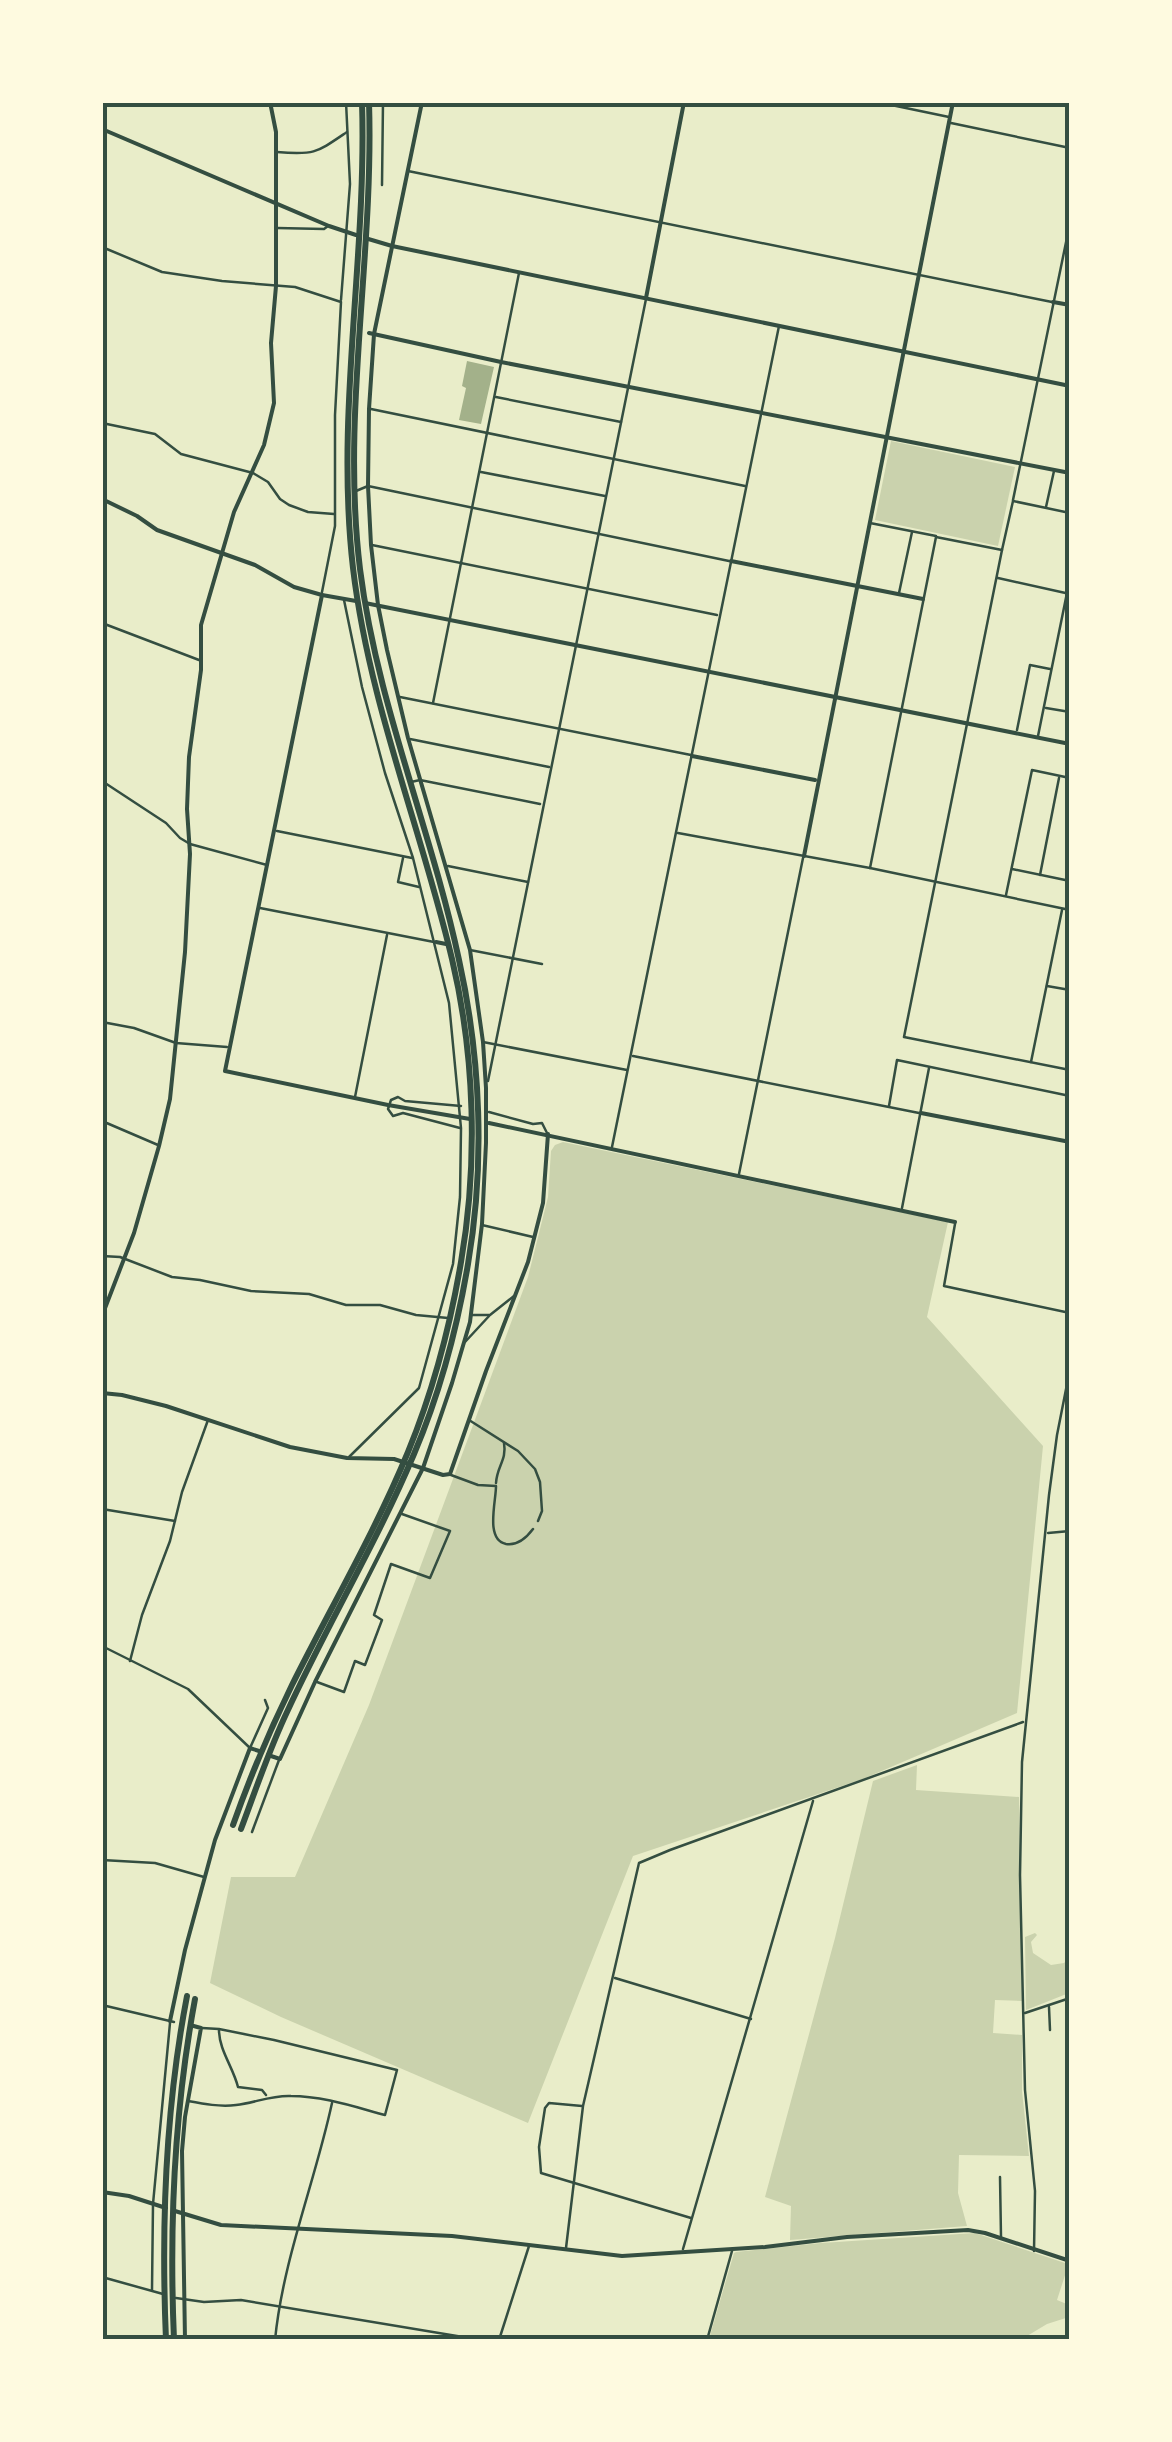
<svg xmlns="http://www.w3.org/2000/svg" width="1172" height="2442" font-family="'IBM Plex Sans',sans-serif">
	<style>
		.green { fill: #cad2ad }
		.water { fill: #a3b18a }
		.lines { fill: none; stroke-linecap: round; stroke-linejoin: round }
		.minor { stroke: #344e41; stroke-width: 2.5 }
		.tertiary { stroke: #344e41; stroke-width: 4 }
		.secondary { stroke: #344e41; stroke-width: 4 }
		.motorway { stroke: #344e41; stroke-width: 6 }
		.neatline { fill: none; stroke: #344e41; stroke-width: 4 }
	</style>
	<rect width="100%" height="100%" fill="#e9edc9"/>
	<!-- green -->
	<g class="green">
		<path d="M891,441L1015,467L998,546L875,520Z"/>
		<path d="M563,1142L948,1222L927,1317L1043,1446L1017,1713L863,1779L633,1856L528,2123L281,2017L210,1983L231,1877H295L369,1705L528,1277L548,1197L551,1151L555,1145Z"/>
		<path d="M917,1765L916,1790L1019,1797L1022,2001L995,2000L993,2033L1022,2035V2091L1029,2156L959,2155L958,2193L967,2226L790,2240L791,2206L765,2197L835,1938L873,1781Z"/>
		<path d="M1035,1933L1037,1935L1031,1942L1033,1953L1051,1965L1064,1963L1069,1958V1993L1026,2010L1025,1937Z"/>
		<path d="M975,2233L1065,2263L1068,2266L1057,2300L1069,2305V2317L1047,2324L1022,2339H709L734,2253L736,2252L821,2243Z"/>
	</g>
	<!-- water -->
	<path class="water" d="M467,361L494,367L481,424L459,420L466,388L462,386Z"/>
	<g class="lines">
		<!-- minor -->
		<g class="minor">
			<path d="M877,102L949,117"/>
			<path d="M951,123L1070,148"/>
			<path d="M277,152C315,155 316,153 347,132"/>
			<path d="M408,171L1052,302"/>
			<path d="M382,185L383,102"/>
			<path d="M277,228L324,229L328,226"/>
			<path d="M102,247L162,272L222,281L295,287L341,302L335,415V526L322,592"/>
			<path d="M341,300L350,184L346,102"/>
			<path d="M496,397L621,422"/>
			<path d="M371,409L745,486"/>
			<path d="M102,423L155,434L181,454L253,473L268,482L280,499L289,505L308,512L334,514"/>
			<path d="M481,472L605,496"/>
			<path d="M356,491L368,486L729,561"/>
			<path d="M1013,500L1070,223"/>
			<path d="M1046,507L1054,471"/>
			<path d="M870,523L936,536"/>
			<path d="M372,545L717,615"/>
			<path d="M1002,550L904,1037L1070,1070"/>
			<path d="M998,578L1070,594"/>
			<path d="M899,593L912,532"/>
			<path d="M344,600L362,687L385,773L413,858L449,1003L461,1128L460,1197L453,1264L419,1388L348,1458"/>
			<path d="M102,623L199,660"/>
			<path d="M400,697L691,755"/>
			<path d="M433,703L519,273"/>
			<path d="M1046,708L1070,712"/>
			<path d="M1017,730L1030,665L1050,669"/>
			<path d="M1038,736L1070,578"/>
			<path d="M410,739L549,767"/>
			<path d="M102,781L166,823L180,838L190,844L267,865"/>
			<path d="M411,782L420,780L540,804"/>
			<path d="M277,831L412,858"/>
			<path d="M678,833L870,868L1070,910"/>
			<path d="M403,858L398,882L419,887"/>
			<path d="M448,866L528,882"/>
			<path d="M870,868L936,537L1002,550L1013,501L1070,513"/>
			<path d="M1012,869L1070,881"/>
			<path d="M1040,875L1059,778"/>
			<path d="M1006,895L1032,770L1070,778"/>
			<path d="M260,908L434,942"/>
			<path d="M470,950L542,964"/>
			<path d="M1047,986L1070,990"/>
			<path d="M102,1022L134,1028L176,1043L227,1047"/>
			<path d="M483,1042L627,1070"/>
			<path d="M633,1056L919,1113"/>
			<path d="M1031,1062L1062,910"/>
			<path d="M488,1081L646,299"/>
			<path d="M355,1097L387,935"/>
			<path d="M889,1106L897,1060L1070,1096"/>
			<path d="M489,1112L533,1124L542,1123L547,1133"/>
			<path d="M102,1121L158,1145"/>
			<path d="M460,1128L403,1113L393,1116L388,1109L391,1100L398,1097L405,1101L461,1106"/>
			<path d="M1066,1140L1070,1125"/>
			<path d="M612,1147L779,326"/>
			<path d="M739,1174L803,858"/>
			<path d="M902,1208L929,1068"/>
			<path d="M955,1224L944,1286L1070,1313"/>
			<path d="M482,1225L533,1237"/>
			<path d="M102,1256L120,1257L172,1277L200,1280L251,1291L309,1294L346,1305H380L416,1315L448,1318"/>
			<path d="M472,1315H489"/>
			<path d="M465,1342L490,1315L514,1296"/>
			<path d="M469,1420L518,1451L535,1469L540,1482L542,1511L538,1521"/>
			<path d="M451,1475L478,1485L496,1486C496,1502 485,1540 506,1544C518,1546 527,1537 533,1529"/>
			<path d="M496,1483C497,1466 507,1460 504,1443"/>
			<path d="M102,1509L175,1521"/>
			<path d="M1048,1533L1070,1531"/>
			<path d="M102,1646L188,1689L250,1748L268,1708L265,1700"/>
			<path d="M130,1661L142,1615L170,1541L182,1492L208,1420"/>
			<path d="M317,1682L344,1692L355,1661L365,1665L382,1620L374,1615L391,1564L430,1578L450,1531L402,1514"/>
			<path d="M252,1832L279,1760"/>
			<path d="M102,1860L155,1863L204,1877"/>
			<path d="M615,1978L751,2019"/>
			<path d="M102,2005L174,2022"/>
			<path d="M1049,2007L1050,2030"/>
			<path d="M1025,2013L1070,1998"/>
			<path d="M219,2030C219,2050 233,2067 238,2087L262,2090L266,2095"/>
			<path d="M188,2101C204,2104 220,2107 236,2105C255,2103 271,2095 291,2096C323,2096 355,2107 385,2115L397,2070L274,2040L219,2029L202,2028"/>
			<path d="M582,2106L549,2103L545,2108L539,2147L541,2173L691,2218"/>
			<path d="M1000,2177L1001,2237"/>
			<path d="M566,2248L583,2106L639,1863L670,1850L1023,1722"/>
			<path d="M683,2249L813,1801"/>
			<path d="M1034,2251L1035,2191L1025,2090L1020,1875L1022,1762L1049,1495L1057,1435L1070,1369"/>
			<path d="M102,2277L163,2294"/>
			<path d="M152,2290L153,2204L170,2023"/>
			<path d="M176,2298L204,2302L241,2300L481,2340"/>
			<path d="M275,2340C283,2259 315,2182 332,2103"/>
			<path d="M499,2340L529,2246"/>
			<path d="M707,2340L732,2251"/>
		</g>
		<!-- tertiary -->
		<g class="tertiary">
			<path d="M102,129L329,226L356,235"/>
			<path d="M365,238L392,246L1070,386"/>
			<path d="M646,298L684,102"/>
			<path d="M1053,302L1070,305"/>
			<path d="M369,333L501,362L1070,473"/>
			<path d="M102,499L137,516L157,530L255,565L294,587L322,595L356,601"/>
			<path d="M731,561L923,599"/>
			<path d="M322,595L225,1071L388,1105L470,1119"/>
			<path d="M365,603L1070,744"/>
			<path d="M692,756L815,780"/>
			<path d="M804,856L953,102"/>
			<path d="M436,942L446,944"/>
			<path d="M921,1113L1070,1142"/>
			<path d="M489,1123L955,1222"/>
			<path d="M102,1316L134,1233L159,1146L170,1099L185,952L190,854L187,809L189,757L201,670V625L234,512L264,445L274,403L271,343L276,286V132L270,102"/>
			<path d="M102,1393L122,1395L166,1406L290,1447L347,1458L394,1459L443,1475L450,1474L486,1371L528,1262L543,1203L548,1134"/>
			<path d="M268,1755L280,1759L315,1682L423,1468L452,1383L470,1322L482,1224L486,1143V1088L483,1042L470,950L408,738L387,650L378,605L371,545L368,486L369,409L374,334L422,102"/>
			<path d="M170,2021L185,1950L215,1840L250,1748L259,1751"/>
			<path d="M185,2340L182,2151L185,2117L201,2028L190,2025"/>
		</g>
		<!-- secondary -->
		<g class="secondary">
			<path d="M102,2192L129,2196L166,2208"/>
			<path d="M175,2211L221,2225L452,2236L622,2256L765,2247L847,2237L968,2230L985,2233L1070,2261"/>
		</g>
		<!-- motorway -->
		<g class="motorway">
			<path d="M233,1825C250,1777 270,1730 292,1685C331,1607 375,1532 408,1452C433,1391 450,1327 461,1262C478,1164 475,1056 452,959C421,828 369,703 353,568C335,413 367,258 362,102"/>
			<path d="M241,1829C256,1789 269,1750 287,1712C327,1625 377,1542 414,1454C440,1393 457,1329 468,1264C485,1165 481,1059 459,960C431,828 377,704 360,569C341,413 374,258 369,102"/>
			<path d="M166,2340C161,2224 165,2110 187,1996"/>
			<path d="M174,2340C169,2225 174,2112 195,1999"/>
		</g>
	</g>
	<!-- border -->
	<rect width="1172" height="2442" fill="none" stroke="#fefae0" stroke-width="210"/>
	<rect x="105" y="105" width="962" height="2232" class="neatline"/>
</svg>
